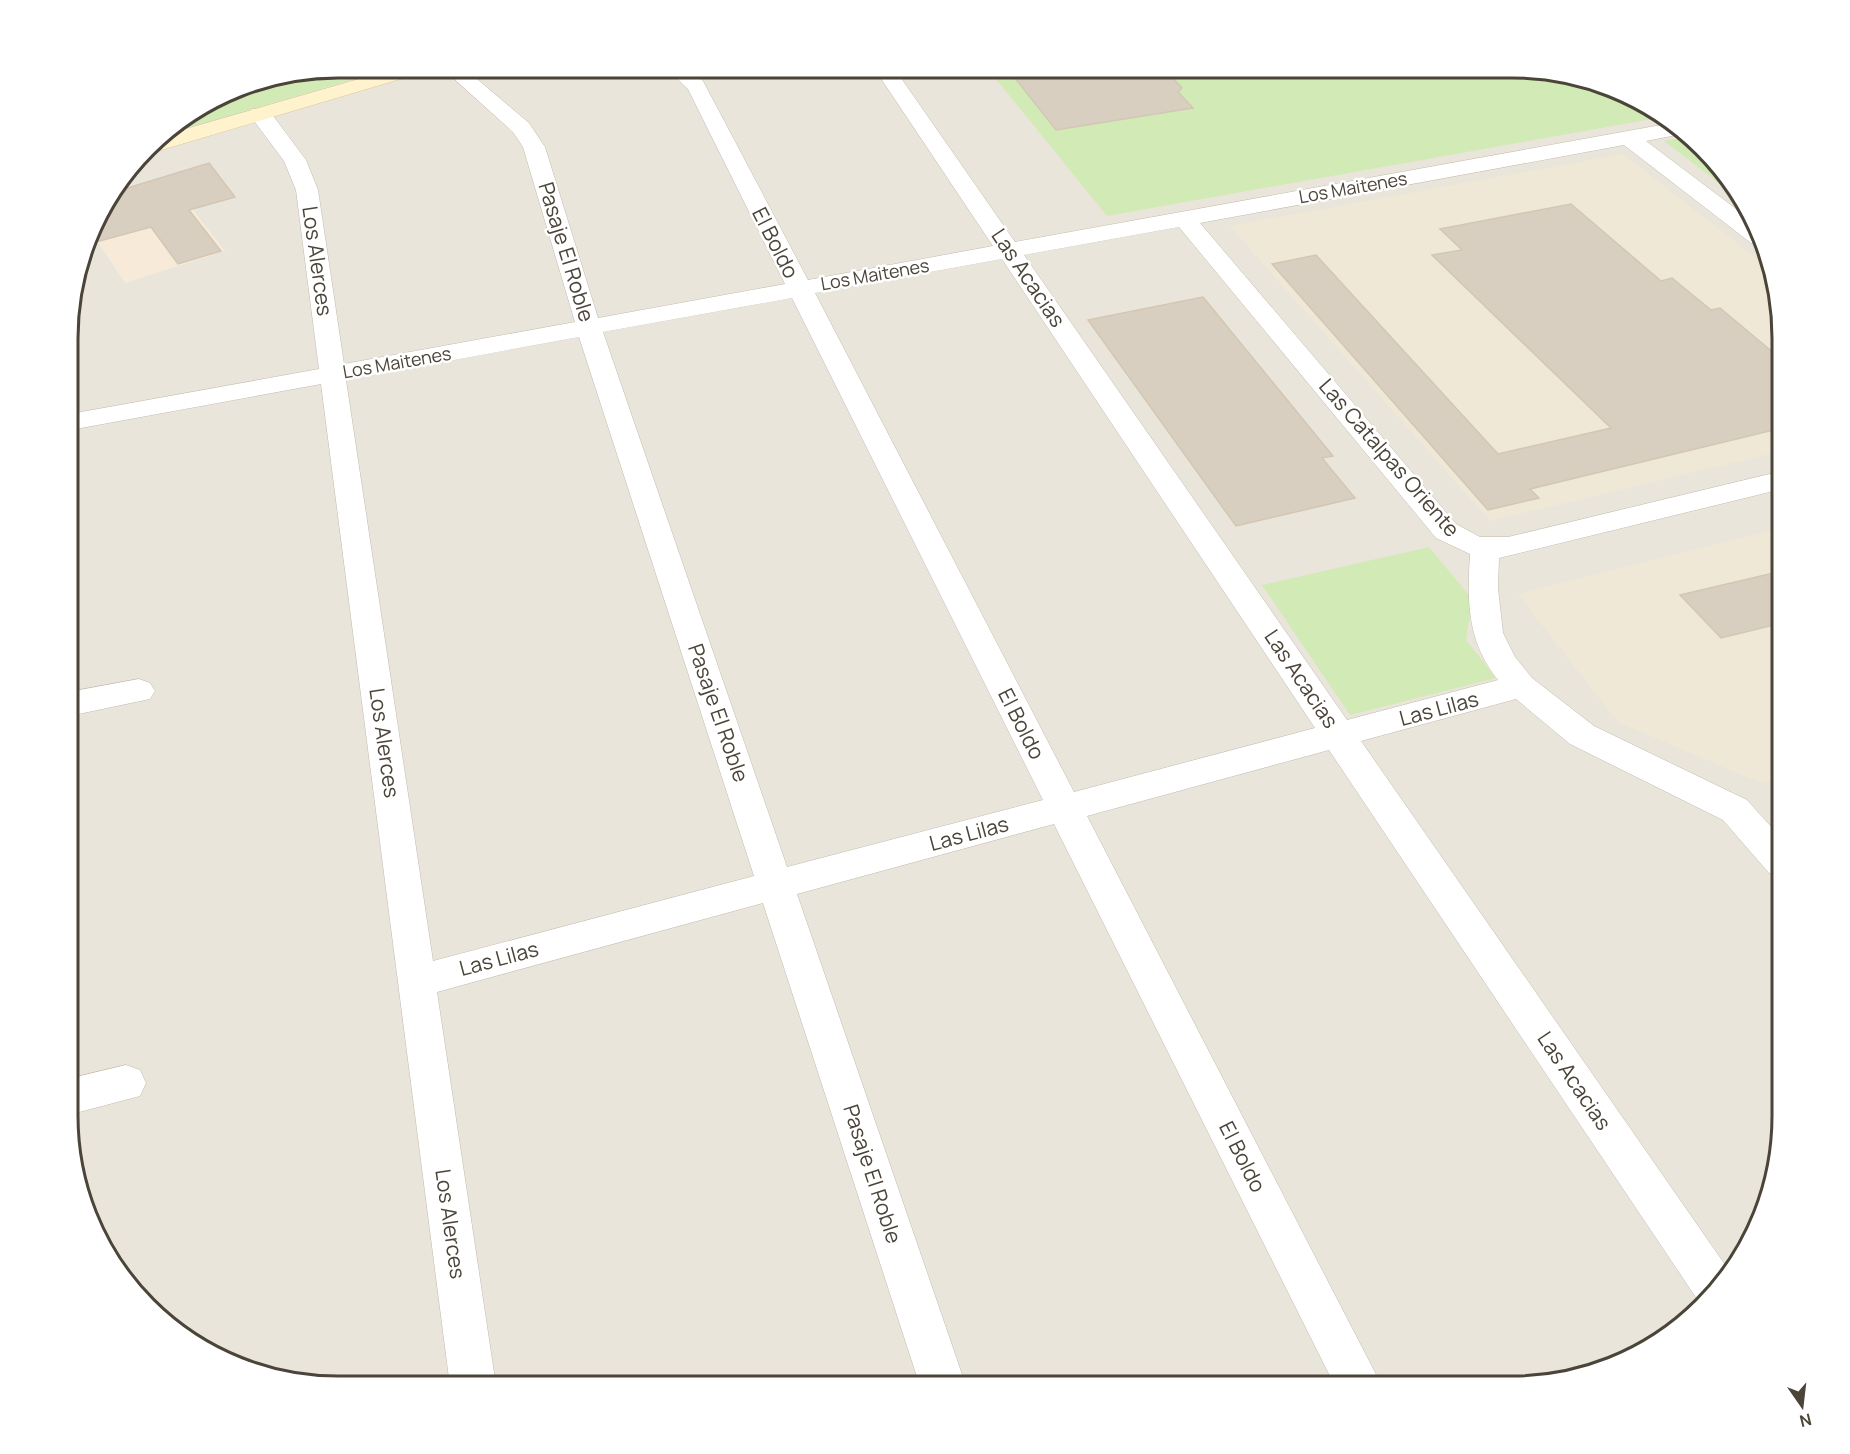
<svg xmlns="http://www.w3.org/2000/svg" width="1850" height="1454" font-family="Manrope,sans-serif">
	<style>
		.residential { fill: #eae5da }
		.commercial { fill: #f7ead8 }
		.education { fill: #efe8d6 }
		.green { fill: #d2eab5 }
		.building { fill: #d8cfc1; stroke: #d3c7b4; stroke-width: 1.5 }
		.lines { fill: none; stroke-linecap: round; stroke-linejoin: round }
		.street-casing { stroke: #c2bbae; stroke-width: 1 }
		.secondary-casing { stroke: #d6c79b; stroke-width: 1 }
		.street { fill: #fff; fill-rule: evenodd }
		.secondary { fill: #fff3cd; fill-rule: evenodd }
		.labels { text-anchor: middle; stroke-width: 5; stroke-linejoin: round; paint-order: stroke }
		.far-street-label { font-size: 18px; fill: #4b4439; stroke: #fff }
		.street-label { font-size: 21px; fill: #4b4439; stroke: #fff }
		.rim { fill: none; stroke: #4b4439; stroke-width: 3 }
	</style>
	<rect width="100%" height="100%" fill="#f6f3ec"/>
	<!-- residential -->
	<path class="residential" d="M338,68H1530L1616,88L1691,135L1755,218L1782,337V1134L1762,1220L1715,1295L1616,1366L1512,1386H320L235,1366L159,1319L96,1236L68,1134L70,302L104,203L160,134L250,82Z"/>
	<!-- commercial -->
	<path class="commercial" d="M166,175L225,251L125,283L93,235L104,203L113,191Z"/>
	<!-- education -->
	<g class="education">
		<path d="M1623,154L1766,266L1782,337V451L1490,521L1230,226Z"/>
		<path d="M1782,528V778L1761,783L1618,722L1518,594Z"/>
	</g>
	<!-- green -->
	<g class="green">
		<path d="M338,68H392L159,136L250,82Z"/>
		<path d="M987,68H1530L1616,88L1663,117L1107,216Z"/>
		<path d="M1692,136L1740,199L1664,141Z"/>
		<path d="M1429,547L1472,599L1466,640L1496,678L1350,715L1262,585Z"/>
	</g>
	<!-- building -->
	<g class="building">
		<path d="M1007,68H1163L1182,88L1178,92L1193,108L1056,130Z"/>
		<path d="M209,163L235,197L189,210L221,251L178,264L151,227L89,244L104,203L111,193Z"/>
		<path d="M1571,204L1661,281L1672,278L1711,310L1720,308L1782,360V428L1530,489L1539,498L1488,510L1272,264L1316,255L1498,454L1611,428L1432,255L1462,250L1440,229Z"/>
		<path d="M1203,297L1333,456L1322,458L1355,498L1236,526L1088,320Z"/>
		<path d="M1782,571V623L1721,638L1680,595Z"/>
	</g>
	<g class="lines">
		<defs>
			<g id="street">
				<path d="M442,68H464L529,123L545,147L598,318L785,284L688,89L666,68H688L703,81L808,280L993,246L874,68H894L1015,242L1672,123L1687,133L1646,141L1756,224L1761,245L1751,243L1624,145L1200,223L1456,524L1480,537H1508L1782,471V489L1499,558L1498,588L1503,633L1515,657L1532,678L1594,726L1747,800L1782,839V877L1769,873L1723,820L1570,744L1516,699L1361,741L1730,1272L1715,1295L1701,1305L1329,750L1087,816L1382,1386H1335L1054,824L797,894L966,1386H920L763,903L437,992L496,1386H450L321,384L70,430V414L319,369L296,190L284,161L249,114L252,109H268L306,160L318,190L344,364L575,322L523,147L513,132ZM1179,227L1436,538L1470,554C1467,602 1467,641 1498,680L1347,720L1024,255ZM1002,259L1315,728L1074,792L815,293ZM792,298L1043,800L787,867L603,332ZM579,337L754,876L433,961L346,380Z"/>
				<path d="M139,679L150,683L155,691L150,699L69,716V692Z"/>
				<path d="M126,1065L140,1070L146,1083L140,1096L68,1115V1079Z"/>
			</g>
			<path id="secondary" d="M397,68H427L424,72L158,151H146L158,137Z"/>
		</defs>
		<!-- street casing -->
		<use href="#street" class="street-casing"/>
		<!-- secondary casing -->
		<use href="#secondary" class="secondary-casing"/>
		<!-- street -->
		<use href="#street" class="street"/>
		<!-- secondary -->
		<use href="#secondary" class="secondary"/>
	</g>
	<g class="labels">
		<!-- far-street labels -->
		<g class="far-street-label">
			<text transform="translate(1353 188) rotate(-10)" y="6">Los Maitenes</text>
			<text transform="translate(875 275) rotate(-10)" y="6">Los Maitenes</text>
			<text transform="translate(397 363) rotate(-10)" y="6">Los Maitenes</text>
		</g>
		<!-- street labels -->
		<g class="street-label">
			<text transform="translate(775 243) rotate(63)" y="7">El Boldo</text>
			<text transform="translate(566 252) rotate(73)" y="7">Pasaje El Roble</text>
			<text transform="translate(317 261) rotate(82)" y="7">Los Alerces</text>
			<text transform="translate(1028 278) rotate(56)" y="7">Las Acacias</text>
			<text transform="translate(1389 458) rotate(49)" y="7">Las Catalpas Oriente</text>
			<text transform="translate(1301 679) rotate(56)" y="7">Las Acacias</text>
			<text transform="translate(1439 709) rotate(-15)" y="7">Las Lilas</text>
			<text transform="translate(718 713) rotate(71)" y="7">Pasaje El Roble</text>
			<text transform="translate(1021 724) rotate(63)" y="7">El Boldo</text>
			<text transform="translate(384 743) rotate(82)" y="7">Los Alerces</text>
			<text transform="translate(969 834) rotate(-15)" y="7">Las Lilas</text>
			<text transform="translate(499 959) rotate(-15)" y="7">Las Lilas</text>
			<text transform="translate(1574 1081) rotate(56)" y="7">Las Acacias</text>
			<text transform="translate(1242 1157) rotate(63)" y="7">El Boldo</text>
			<text transform="translate(872 1174) rotate(72)" y="7">Pasaje El Roble</text>
			<text transform="translate(450 1224) rotate(82)" y="7">Los Alerces</text>
		</g>
	</g>
	<!-- crop -->
	<path d="M0 0H1850V1454H0ZM338 78H1512A260 260 0 0 1 1772 338V1116A260 260 0 0 1 1512 1376H338A260 260 0 0 1 78 1116V338A260 260 0 0 1 338 78Z" fill="#fff" fill-rule="evenodd"/>
	<path class="rim" d="M338 78H1512A260 260 0 0 1 1772 338V1116A260 260 0 0 1 1512 1376H338A260 260 0 0 1 78 1116V338A260 260 0 0 1 338 78Z"/>
	<!-- north arrow -->
	<g transform="translate(1802 1406) rotate(166)" stroke="#ffffff" stroke-width="4.5" paint-order="stroke">
	<path d="M0-4.5L10 22L0 15L-10 22Z" fill="#4b4439"/>
	<text y="-9" font-size="16" font-weight="bold" text-anchor="middle" fill="#4b4439">N</text>
	</g>
</svg>
